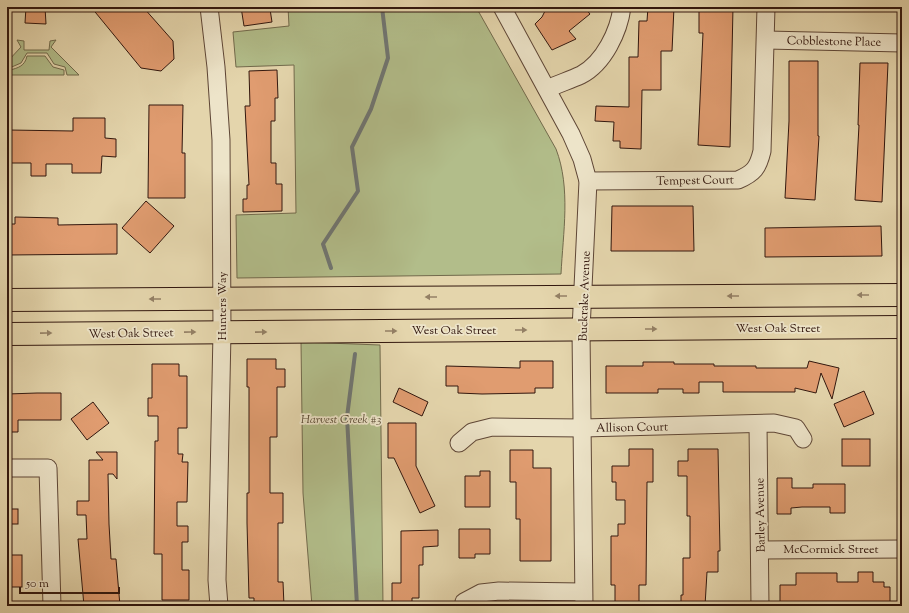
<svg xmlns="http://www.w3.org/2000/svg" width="909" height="613" font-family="'Sorts Mill Goudy',serif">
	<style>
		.green { fill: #b2bd8a; stroke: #726a4c }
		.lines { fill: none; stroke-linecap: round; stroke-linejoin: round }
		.stream { stroke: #707672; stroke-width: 4 }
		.building { fill: #e09c70; stroke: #32170e }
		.minor-casing { stroke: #5e4636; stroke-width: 19 }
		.major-casing { stroke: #32170e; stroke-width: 24 }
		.minor { stroke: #ede4c9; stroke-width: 17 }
		.major { stroke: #e4d5ac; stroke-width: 22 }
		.oneway { fill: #948065 }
		.labels { text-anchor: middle; stroke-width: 3.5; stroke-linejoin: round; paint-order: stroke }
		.street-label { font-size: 12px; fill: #32170e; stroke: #ede4c9 }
		.park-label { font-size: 12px; font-style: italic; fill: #584933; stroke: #ede4c9 }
	</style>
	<rect width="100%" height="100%" fill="#e4d5ac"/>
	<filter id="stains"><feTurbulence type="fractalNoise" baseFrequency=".005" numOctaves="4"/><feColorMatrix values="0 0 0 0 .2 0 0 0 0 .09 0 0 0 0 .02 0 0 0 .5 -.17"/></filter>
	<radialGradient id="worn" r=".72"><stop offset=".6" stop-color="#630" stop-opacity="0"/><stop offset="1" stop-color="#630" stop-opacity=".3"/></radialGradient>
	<!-- green -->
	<g class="green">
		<path d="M288,7H476L556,149C571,188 563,233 561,274L237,278L236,215L296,213L294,65L236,67L233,32L289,26Z"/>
		<path d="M17,40L24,41V50H49L50,41L56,40L51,47L79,75H67L65,67L54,64L47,53H27L21,63L7,69V62L21,47Z"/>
		<path d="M27,56H45L53,67L64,70V75H10V70C18,68 25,66 27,56Z"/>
		<path d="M301,342L380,345L383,606H312L303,493Z"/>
	</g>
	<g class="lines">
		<!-- stream -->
		<g class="stream">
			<path d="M331,268L323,244L358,191L352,147L371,109L388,58L382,7"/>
			<path d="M355,354L347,417L357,606"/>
		</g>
	</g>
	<!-- building -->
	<g class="building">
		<path d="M26,7H45L46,24L25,23Z"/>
		<path d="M91,7H143L173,41L174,59L161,71L141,68Z"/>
		<path d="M241,7H265V10L270,9L272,22L244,26Z"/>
		<path d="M547,7H584L590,14L569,31L576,39L552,50L535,24L542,17Z"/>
		<path d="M648,7H674L672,51H661V90H642L641,149L620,148V141H613L614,122L595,121L596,106L629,107V57H638L639,21H647Z"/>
		<path d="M699,7H733L730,147L698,145L703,33H699Z"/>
		<path d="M789,61H818V136H819L815,200L785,198L789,121Z"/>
		<path d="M860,63H888L882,202L855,200L859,125H858Z"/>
		<path d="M277,70L278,98H275V121H271V163H276V184H282V211L243,212V199H247V185H249L245,106H250L249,71Z"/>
		<path d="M149,105H183L182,153H185V198H148Z"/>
		<path d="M73,118H105V138L116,139V157L102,156L101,173H72V164H46V176H31V163H8L9,130L73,131Z"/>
		<path d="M146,201L174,226L150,253L122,228Z"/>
		<path d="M612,206H693L694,251H611Z"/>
		<path d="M15,217L58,218V225L117,224V254L7,255V224H15Z"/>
		<path d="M881,226L882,256L765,257V228Z"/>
		<path d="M247,359H276V369H285V387H277V437H270V493H283V523H278V582H283L284,606H254V598H249L247,523V493H249V387H247Z"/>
		<path d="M520,361H553V388H535V393L482,394L458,393V386H446V366L520,368Z"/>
		<path d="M809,361L839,368L832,399L821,373L816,393L795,388V392H723V382H699V393H683V389H658V393H606V366H643V362H674V364H714V366H756V368H807Z"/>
		<path d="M152,364H179V376H187V428H178V454H183L182,462H188L187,502H177V526H188V542H182V570H189V600H162V554H154L155,441H158V416H148V398H152Z"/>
		<path d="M399,388L428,402L422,416L393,402Z"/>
		<path d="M864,391L874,414L844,427L834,404Z"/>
		<path d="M37,393H61V420H18V432H7V394Z"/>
		<path d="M93,402L109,423L87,440L71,419Z"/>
		<path d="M388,423H416V466L435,506L420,513L394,458H388Z"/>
		<rect x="842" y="439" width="28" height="27"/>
		<path d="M629,449H653V482H647L646,585H639V606H615V585H611V536H618V524H625V500H616V482H612V466H629Z"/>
		<path d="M688,449H718L720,551H718V572H707L705,606H681V595H683V558H690V516H687V476H678V461H688Z"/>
		<path d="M510,450H533V468H551V561H520V519H516V482H510Z"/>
		<path d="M96,452H117V479L113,474H108L109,524L111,559H116L120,606H84L78,539H87L86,515H77V501H89V460H103Z"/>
		<path d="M480,471H490V507H465V476H480Z"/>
		<path d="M777,478H792V488H813V484H845V513H830V507H802L791,508V514H777Z"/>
		<rect x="7" y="509" width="11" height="15"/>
		<path d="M459,529H490V554H475V558H459Z"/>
		<path d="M438,530V546L423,547V565H419V598H412V606H392V583H401V531Z"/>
		<rect x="7" y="555" width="15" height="32"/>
		<path d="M858,572H873V582H884V587H890V606H859V604L780,606V585H796V573H837V582H858Z"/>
	</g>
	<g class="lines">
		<defs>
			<g id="minor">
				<path d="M209,7L216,67L221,140L222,332L217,580L219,606"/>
				<path d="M502,7L571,134L582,159L588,181L581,330L584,606"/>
				<path d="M766,40L902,43"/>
				<path d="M547,89C558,84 570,80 581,75C604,63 619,31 622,7"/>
				<path d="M588,181L738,180C754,173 758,168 762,151L766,7"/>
				<path d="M758,424L760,606"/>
				<path d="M459,443L472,432L492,427L583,428L774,423L796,428L803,439"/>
				<path d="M7,468H48L52,606"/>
				<path d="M760,550L902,549"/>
				<path d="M464,602L481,593L499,591L583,592"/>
			</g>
			<g id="major">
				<path d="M7,300L902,295"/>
				<path d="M7,334L902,327"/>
			</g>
		</defs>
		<!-- minor casing -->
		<use href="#minor" class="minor-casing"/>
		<!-- major casing -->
		<use href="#major" class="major-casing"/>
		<!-- minor -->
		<use href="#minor" class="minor"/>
		<!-- major -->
		<use href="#major" class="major"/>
	</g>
	<!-- one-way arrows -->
	<defs><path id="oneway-solid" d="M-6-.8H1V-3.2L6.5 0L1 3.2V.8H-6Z"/></defs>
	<g class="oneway">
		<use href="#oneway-solid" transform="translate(863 295) rotate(180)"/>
		<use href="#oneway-solid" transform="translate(561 296) rotate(180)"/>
		<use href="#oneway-solid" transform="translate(733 296) rotate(180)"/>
		<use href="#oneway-solid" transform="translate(431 297) rotate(180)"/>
		<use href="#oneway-solid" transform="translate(155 299) rotate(180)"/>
		<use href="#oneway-solid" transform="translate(651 329)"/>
		<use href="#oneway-solid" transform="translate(521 330)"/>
		<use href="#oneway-solid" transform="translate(391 331)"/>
		<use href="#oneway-solid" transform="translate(190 332) rotate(-1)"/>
		<use href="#oneway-solid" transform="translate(261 332) rotate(-1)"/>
		<use href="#oneway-solid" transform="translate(46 333) rotate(-1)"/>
	</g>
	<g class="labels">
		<!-- street labels -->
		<g class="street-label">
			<text transform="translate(834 41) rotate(1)" y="4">Cobblestone Place</text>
			<text transform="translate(695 180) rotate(-1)" y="4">Tempest Court</text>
			<text transform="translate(584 296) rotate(-88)" y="4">Buckrake Avenue</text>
			<text transform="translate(222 306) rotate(-90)" y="4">Hunters Way</text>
			<text x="778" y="332">West Oak Street</text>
			<text x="454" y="334">West Oak Street</text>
			<text transform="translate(131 333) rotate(-1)" y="4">West Oak Street</text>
			<text transform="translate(632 427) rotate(-1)" y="4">Allison Court</text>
			<text transform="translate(760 515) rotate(-91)" y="4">Barley Avenue</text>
			<text x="831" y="553">McCormick Street</text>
		</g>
		<!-- park labels -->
		<g class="park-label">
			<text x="341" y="423">Harvest Creek #3</text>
		</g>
	</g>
	<!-- margin -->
	<rect width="909" height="613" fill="none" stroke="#e4d5ac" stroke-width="24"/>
	<rect x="8" y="8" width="893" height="597" fill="none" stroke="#32170e" stroke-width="2"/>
	<rect x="12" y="12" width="885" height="589" fill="none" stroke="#32170e"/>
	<!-- scale -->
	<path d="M20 587v6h99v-6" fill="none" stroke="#32170e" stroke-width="2"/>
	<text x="26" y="587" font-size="12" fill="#32170e" stroke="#ede4c9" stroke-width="3" paint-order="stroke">50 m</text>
	<rect width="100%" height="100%" filter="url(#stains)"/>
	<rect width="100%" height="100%" fill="url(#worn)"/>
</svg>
